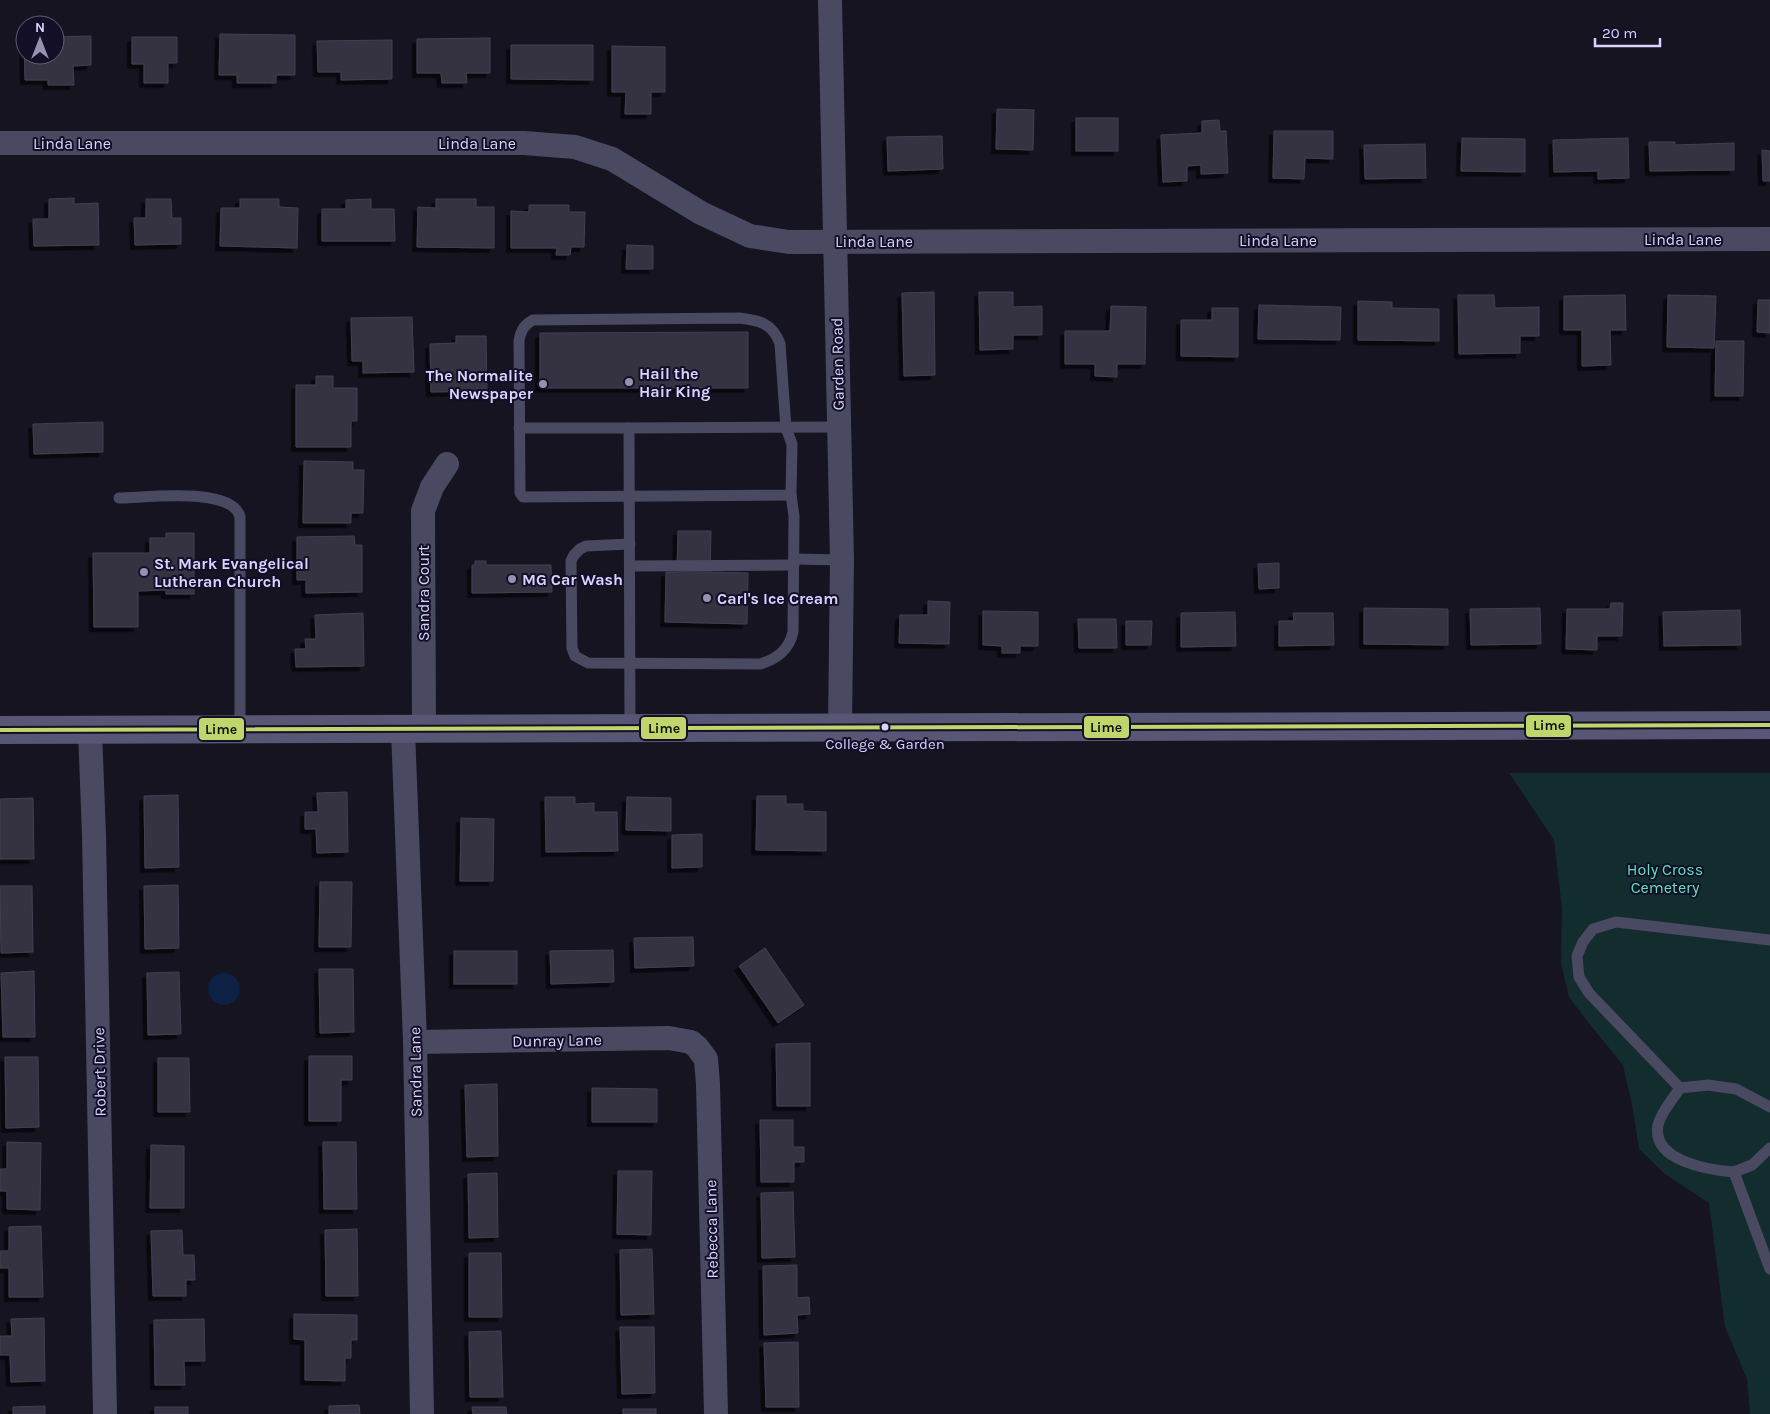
<svg xmlns="http://www.w3.org/2000/svg" width="1770" height="1414" font-family="Karla,sans-serif">
	<style>
		.green { fill: #132c2d }
		.water { fill: #0d2144 }
		.building { fill: #343243; stroke: #433f54; filter: url(#shadow) }
		.lines { fill: none; stroke-linecap: round; stroke-linejoin: round }
		.lane { stroke: #4a4962; stroke-width: 11 }
		.street { stroke: #4a4962; stroke-width: 24 }
		.secondary { stroke: #575674; stroke-width: 28 }
		.bus-1-casing { stroke: #130f26; stroke-width: 8 }
		.bus-1 { stroke: #c0d66c; stroke-width: 4 }
		.poi-dot { fill: #9591b1; stroke: #130f26; stroke-width: 2 }
		.bus-dot { fill: #d9d4ff; stroke: #130f26; stroke-width: 2 }
		.labels { text-anchor: middle; stroke-width: 4; stroke-linejoin: round; paint-order: stroke }
		.bus-label { font-size: 15px; fill: #d9d4ff; stroke: #130f26 }
		.street-label { font-size: 16px; fill: #d9d4ff; stroke: #130f26 }
		.poi-label { font-size: 16px; font-weight: bold; fill: #d9d4ff; stroke: #130f26; text-anchor: start }
		.park-label { font-size: 16px; fill: #5fe0c0; stroke: #130f26 }
		.line-badge { stroke: #130f26; stroke-width: 2 }
		.pale-badge-label { font-size: 14px; text-anchor: middle; font-weight: bold; fill: #111 }
	</style>
	<defs>
		<filter id="shadow"><feDropShadow dx="-4.5" dy="4.5" stdDeviation="0" flood-color="#0009"/></filter>
	</defs>
	<rect width="100%" height="100%" fill="#161421"/>
	<!-- green -->
	<path class="green" d="M1509,773H1770V1414H1750L1747,1379L1725,1327L1709,1203L1665,1174L1639,1149L1632,1105L1623,1065L1587,1021L1569,997L1561,963L1562,909L1554,840Z"/>
	<!-- water -->
	<circle class="water" cx="224" cy="989" r="16"/>
	<!-- building -->
	<g class="building">
		<path d="M220,34L295,35V75H276V83H237V75H219Z"/>
		<path d="M91,36V65L73,66L74,85H48V80H25L24,38H25V55H55V37Z"/>
		<path d="M132,37H177V63H168V83H144V64H132Z"/>
		<path d="M490,38V73H466L467,83H442L441,73H417V39Z"/>
		<path d="M392,40V79L341,80V72H318L317,41Z"/>
		<path d="M511,45H593V80L511,79Z"/>
		<path d="M612,46L665,47V92H651V114H625L626,92H612Z"/>
		<path d="M997,109L1034,110L1033,150L996,149Z"/>
		<rect x="1076" y="118" width="42" height="33"/>
		<path d="M1219,120L1220,131H1226L1228,173L1201,174V165L1187,166V181L1163,182L1161,135L1202,133V121Z"/>
		<path d="M1274,131H1333V159L1305,158L1304,179L1273,178Z"/>
		<path d="M942,136L943,169L888,171L887,137Z"/>
		<path d="M1462,138L1525,139V172L1461,171Z"/>
		<path d="M1628,138L1629,178L1598,179V171L1554,172L1553,140Z"/>
		<path d="M1649,142H1675V145L1734,143V170L1650,171Z"/>
		<path d="M1425,144L1426,178L1365,179L1364,145Z"/>
		<path d="M1762,150L1770,151V181H1763Z"/>
		<path d="M74,198V204L98,203L99,245L34,246L33,219H49V199Z"/>
		<path d="M146,199H171L172,218H181V244L135,245L134,218H146Z"/>
		<path d="M240,199H279V207L298,208L297,248L220,246L221,208H240Z"/>
		<path d="M371,199V209H394L395,241H322V209H346V200Z"/>
		<path d="M436,199H476V207H494V248L417,247L418,207L436,208Z"/>
		<path d="M529,205H569V212H585L584,247H571L570,255H556L557,248H511V211L529,212Z"/>
		<path d="M627,245L653,246V269H626Z"/>
		<path d="M934,292L935,375L904,376L902,293Z"/>
		<path d="M979,292H1013V307L1042,306V335H1013V349L980,350Z"/>
		<path d="M1458,295H1494L1495,308L1539,307V336H1520V353L1459,354Z"/>
		<path d="M1625,295L1626,330H1610L1611,365L1582,366V330H1564V296Z"/>
		<path d="M1668,295L1716,296L1714,348L1667,347Z"/>
		<path d="M1758,300H1770V333L1757,332Z"/>
		<path d="M1358,301L1392,302V308L1439,309V341L1358,340Z"/>
		<path d="M1259,305L1341,307L1340,340L1258,339Z"/>
		<path d="M1111,306L1146,307L1145,364H1117V377L1095,376V364H1065V331H1110Z"/>
		<path d="M1212,308H1238V357L1181,356V320H1212Z"/>
		<path d="M412,317L414,372L363,373V361H352L351,318Z"/>
		<path d="M748,332V388H540V333Z"/>
		<path d="M456,336H486L487,391L431,392L430,344L456,343Z"/>
		<path d="M1716,341H1744L1743,396H1715Z"/>
		<path d="M316,376H333V388H357V421H351V447H296V385H316Z"/>
		<path d="M103,422V452L34,454L33,424Z"/>
		<path d="M304,461L353,462V470H364L363,513H351V523H303Z"/>
		<path d="M678,531H711L710,572L748,573L747,624L665,622L666,572H677Z"/>
		<path d="M166,533H194V594H166V590L138,591V627H94L93,553H150V538H166Z"/>
		<path d="M354,536L355,545H362V592L306,593V580H297V537Z"/>
		<path d="M475,561H486V565H551L552,592L472,593V565H475Z"/>
		<path d="M1279,563V588L1259,589L1258,564Z"/>
		<path d="M928,601L950,602L949,644L899,643L900,615H928Z"/>
		<path d="M1611,603H1623L1622,636H1597V650L1566,649L1567,609H1610Z"/>
		<path d="M1364,608L1448,609V645L1364,644Z"/>
		<path d="M1540,608L1541,644L1471,645L1470,609Z"/>
		<path d="M1740,610L1741,645L1664,646L1663,612Z"/>
		<path d="M983,611L1038,612V646H1020V653H1002V646L983,645Z"/>
		<path d="M1235,612L1236,646L1181,647V613Z"/>
		<path d="M363,613L364,666L296,667L295,649H306L305,639H316L315,615Z"/>
		<path d="M1293,613H1333L1334,645L1279,646V621H1294Z"/>
		<path d="M1078,619H1116L1117,648H1079Z"/>
		<path d="M1126,621H1152L1151,645H1126Z"/>
		<path d="M347,792L348,852L317,853L316,829H305V812H318L317,793Z"/>
		<path d="M178,795L179,867L145,868L144,796Z"/>
		<path d="M757,796H786V804H803V811L826,812V851L756,850Z"/>
		<path d="M545,797H575V804L594,803V812H617L618,851L546,852Z"/>
		<path d="M627,797L671,798V831L626,830Z"/>
		<path d="M33,798L34,859H0V799Z"/>
		<path d="M461,818L494,819L493,881H460Z"/>
		<path d="M702,834V867L672,868V835Z"/>
		<path d="M320,882H352L351,947H319Z"/>
		<path d="M178,885L179,948L145,949L144,886Z"/>
		<path d="M0,886H32L33,952L1,953Z"/>
		<path d="M693,937L694,966L635,968L634,938Z"/>
		<path d="M765,948L804,1005L778,1023L739,966Z"/>
		<path d="M613,950L614,982L551,984L550,951Z"/>
		<rect x="454" y="951" width="63" height="33"/>
		<path d="M319,969H353L354,1032L320,1033Z"/>
		<path d="M34,971L35,1037H3L1,973Z"/>
		<path d="M179,972L181,1034L148,1035L147,973Z"/>
		<path d="M810,1043V1106H777L776,1044Z"/>
		<path d="M309,1056H352V1080H341V1121H309Z"/>
		<path d="M5,1057H38L39,1127L6,1128Z"/>
		<path d="M158,1058H189L190,1112H158Z"/>
		<path d="M497,1084L498,1156L467,1157L465,1085Z"/>
		<path d="M592,1088L657,1089V1122H592Z"/>
		<path d="M760,1120H793V1147H804V1162H794V1182H761Z"/>
		<path d="M7,1142L41,1143L40,1210L7,1209V1191H0V1169H7Z"/>
		<path d="M323,1142H356L357,1209H324Z"/>
		<path d="M151,1145L184,1146V1208H150Z"/>
		<path d="M618,1171H652L651,1235L617,1234Z"/>
		<path d="M497,1173L498,1237L469,1238L468,1174Z"/>
		<path d="M793,1192L795,1257L762,1258L761,1193Z"/>
		<path d="M41,1226L43,1297H9V1268H0V1251H9V1227Z"/>
		<path d="M357,1229L358,1296H326L325,1230Z"/>
		<path d="M182,1230L183,1255H194L195,1280H186V1296H153L151,1231Z"/>
		<path d="M652,1249L654,1314L621,1315L620,1250Z"/>
		<path d="M469,1253H501L502,1317H469Z"/>
		<path d="M797,1265V1298L809,1297L810,1314L797,1315L798,1333L764,1335L763,1266Z"/>
		<path d="M294,1314L357,1315V1340H351V1358H345V1381L305,1380V1340L294,1339Z"/>
		<path d="M44,1318L45,1381L11,1382L10,1355H0V1336H12L11,1319Z"/>
		<path d="M204,1319L205,1361H184L185,1385H155L154,1320Z"/>
		<path d="M620,1327H654L655,1393L622,1394Z"/>
		<path d="M501,1331L503,1397H470L469,1332Z"/>
		<path d="M798,1342L799,1407H766L764,1343Z"/>
		<path d="M359,1405L360,1414H329V1406Z"/>
		<path d="M45,1406V1414H13V1407Z"/>
		<rect x="155" y="1407" width="33" height="7"/>
		<path d="M472,1407H506L507,1414H473Z"/>
		<rect x="623" y="1409" width="33" height="5"/>
	</g>
	<g class="lines">
		<!-- lane -->
		<g class="lane">
			<path d="M739,318C758,320 773,323 780,344L786,428L792,444L791,495L523,497L520,493L519,341C521,330 524,325 533,320Z"/>
			<path d="M519,428H629"/>
			<path d="M119,498C144,498 233,486 240,517V729"/>
			<path d="M630,544L586,546L580,549L574,555L571,561L572,648L575,656L588,663L760,664C777,659 789,650 793,632L794,516L791,495"/>
			<path d="M794,559L842,560"/>
			<path d="M630,566L794,565"/>
			<path d="M630,728L629,428L839,427"/>
			<path d="M1770,940L1616,922L1593,929L1583,942L1577,956L1579,977L1589,993L1680,1088C1673,1099 1661,1112 1658,1125C1651,1161 1709,1170 1734,1172L1770,1269"/>
			<path d="M1680,1088L1708,1085L1736,1089L1770,1107"/>
			<path d="M1734,1172L1752,1165L1770,1148"/>
		</g>
		<!-- street -->
		<g class="street">
			<path d="M830,0L842,560L840,727"/>
			<path d="M0,143H524L575,147L612,159L701,213L750,236L789,242L1770,239"/>
			<path d="M424,729L423,511L432,487L447,464"/>
			<path d="M90,730L94,835L105,1414"/>
			<path d="M403,730L415,1042L422,1414"/>
			<path d="M415,1042L669,1038L691,1042L697,1047L706,1059L708,1084L716,1414"/>
		</g>
		<!-- secondary -->
		<path class="secondary" d="M0,730L1770,725"/>
		<defs>
			<path id="bus-1" d="M0,730L1770,725"/>
		</defs>
		<!-- bus-1 casing -->
		<use href="#bus-1" class="bus-1-casing"/>
		<!-- bus-1 -->
		<use href="#bus-1" class="bus-1"/>
	</g>
	<!-- markers -->
	<g class="poi-dot">
		<circle cx="629" cy="382" r="5"/>
		<circle cx="543" cy="384" r="5"/>
		<circle cx="144" cy="572" r="5"/>
		<circle cx="512" cy="579" r="5"/>
		<circle cx="707" cy="598" r="5"/>
	</g>
	<circle class="bus-dot" cx="885" cy="727" r="4.5"/>
	<g class="labels">
		<!-- bus labels -->
		<g class="bus-label">
			<text x="885" y="749">College &amp; Garden</text>
		</g>
		<!-- street labels -->
		<g class="street-label">
			<text x="72" y="149">Linda Lane</text>
			<text x="477" y="149">Linda Lane</text>
			<text x="1683" y="245">Linda Lane</text>
			<text x="1278" y="246">Linda Lane</text>
			<text x="874" y="247">Linda Lane</text>
			<text transform="translate(837 364) rotate(-91)" y="6">Garden Road</text>
			<text transform="translate(423 593) rotate(-90)" y="6">Sandra Court</text>
			<text transform="translate(557 1040) rotate(-1)" y="6">Dunray Lane</text>
			<text transform="translate(99 1072) rotate(-91)" y="6">Robert Drive</text>
			<text transform="translate(415 1072) rotate(-91)" y="6">Sandra Lane</text>
			<text transform="translate(711 1229) rotate(-91)" y="6">Rebecca Lane</text>
		</g>
		<!-- poi labels -->
		<g class="poi-label">
			<text x="639" y="379">Hail the<tspan x="639" dy="18">Hair King</tspan></text>
			<text x="533" y="381" text-anchor="end">The Normalite<tspan x="533" dy="18">Newspaper</tspan></text>
			<text x="154" y="569">St. Mark Evangelical<tspan x="154" dy="18">Lutheran Church</tspan></text>
			<text x="522" y="585">MG Car Wash</text>
			<text x="717" y="604">Carl's Ice Cream</text>
		</g>
		<!-- park labels -->
		<g class="park-label">
			<text x="1665" y="875">Holy Cross<tspan x="1665" dy="18">Cemetery</tspan></text>
		</g>
	</g>
	<g class="line-badge">
		<rect x="1525" y="714" width="47" height="24" rx="5" fill="#c0d66c"/>
		<rect x="1083" y="715" width="47" height="24" rx="5" fill="#c0d66c"/>
		<rect x="640" y="716" width="47" height="24" rx="5" fill="#c0d66c"/>
		<rect x="198" y="717" width="47" height="24" rx="5" fill="#c0d66c"/>
	</g>
	<g class="pale-badge-label">
		<text x="1549" y="730">Lime</text>
		<text x="1106" y="732">Lime</text>
		<text x="664" y="733">Lime</text>
		<text x="221" y="734">Lime</text>
	</g>
	<!-- north arrow -->
	<g transform="translate(40 40)"><circle r="24" fill="#130f26" stroke="#625e7d"/>
	<path d="M0-4L9 19L0 12L-9 19Z" fill="#9591b1"/>
	<text y="-8" font-size="14" font-weight="bold" text-anchor="middle" fill="#d9d4ff">N</text>
	</g>
	<!-- scale -->
	<path d="M1595 38v8h65v-8" fill="none" stroke="#d9d4ff" stroke-width="2.5"/>
	<text x="1602" y="38" font-size="15" fill="#d9d4ff" stroke="#130f26" stroke-width="4" paint-order="stroke">20 m</text>
</svg>
